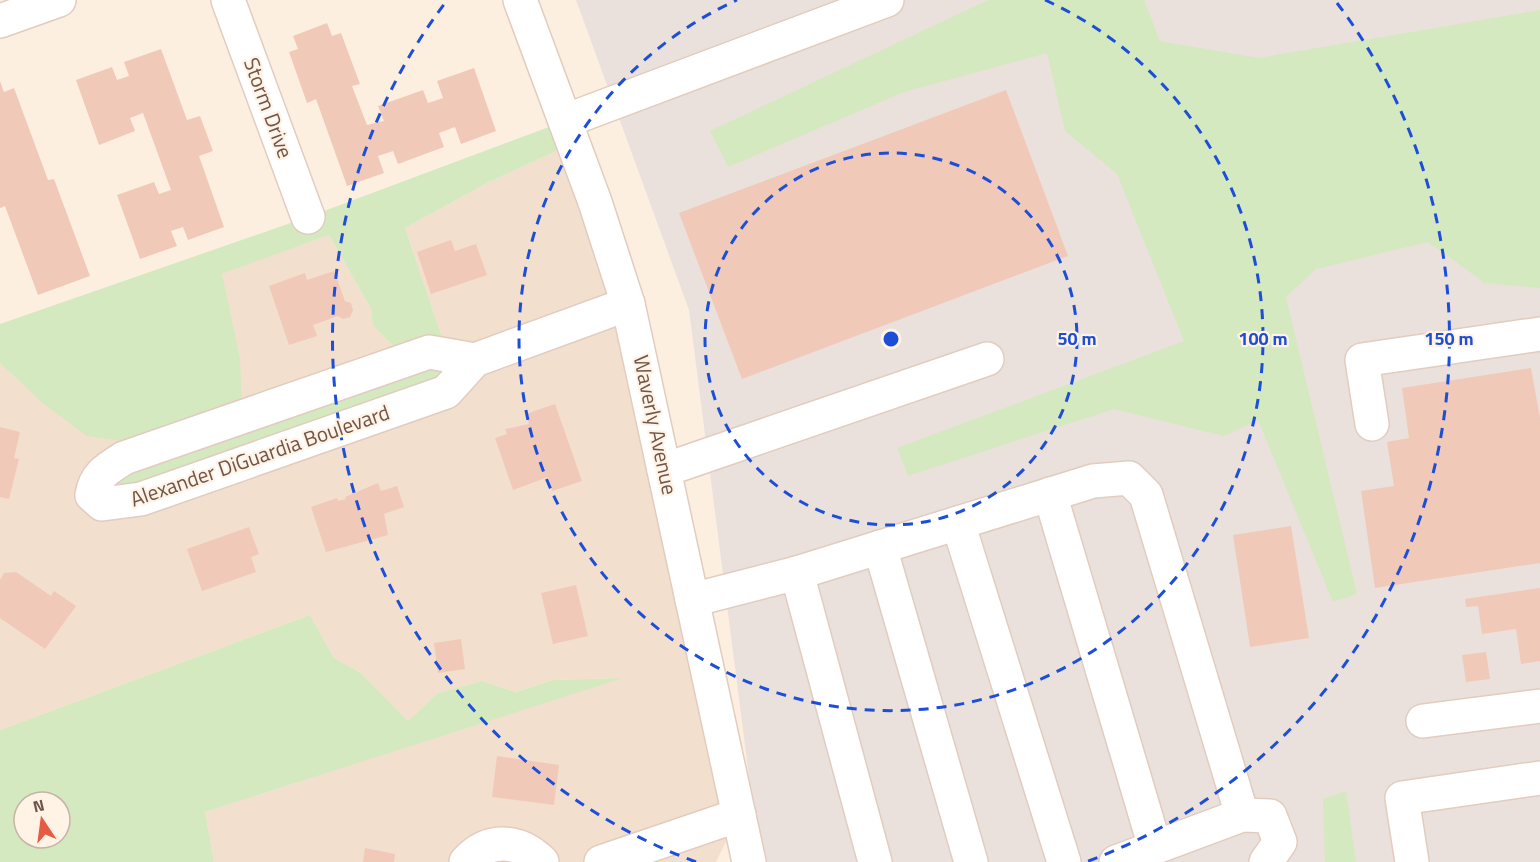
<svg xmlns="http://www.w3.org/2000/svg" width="1540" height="862" font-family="'Titillium Web',sans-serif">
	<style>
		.residential { fill: #f3dfce }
		.industrial { fill: #eae1dc }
		.green { fill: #d4e9bf; fill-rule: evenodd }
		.building { fill: #f1c9b8 }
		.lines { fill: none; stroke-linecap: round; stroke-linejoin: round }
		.minor-casing { stroke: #e2ccbf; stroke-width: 36 }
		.minor { stroke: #fff; stroke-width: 33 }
		.ring { fill: none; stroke: #1d4ed8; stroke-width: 3; stroke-dasharray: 10 8 }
		.labels { text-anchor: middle; stroke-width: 4.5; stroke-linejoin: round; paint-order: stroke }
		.street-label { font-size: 21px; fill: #725348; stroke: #fff3e6 }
		.centre { fill: #1d4ed8; stroke: #fff3e6; stroke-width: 3 }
		.ring-label { font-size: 18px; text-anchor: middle; font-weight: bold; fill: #1d4ed8; stroke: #fff3e6; stroke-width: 4.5; stroke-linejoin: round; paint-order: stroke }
	</style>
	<rect width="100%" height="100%" fill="#fcefe0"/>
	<!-- residential -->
	<path class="residential" d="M574,143L739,815L716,862H214L205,812L620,678L553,680L516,692L482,681L438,693L408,721L360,672L334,658L310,615L0,730V363L40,401L240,357L221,274L329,235L371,309L373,326L408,360L448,355L405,228L487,183Z"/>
	<!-- industrial -->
	<path class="industrial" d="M576,0H1540V862H760L689,310Z"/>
	<!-- green -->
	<g class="green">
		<path d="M988,0H1144L1160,41L1259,58L1540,10V288L1485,283L1428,242L1316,269L1286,297L1357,594L1333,602L1258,420L1224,436L1114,409L908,476L897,448L1184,341L1117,174L1065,131L1047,53L904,92L728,167L710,131Z"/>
		<path d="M565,121L574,143L487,183L405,228L448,355L446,392L141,499L92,495L158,446L87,436L40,401L0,363V324L308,217ZM329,235L371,309L373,326L408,360L242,417L240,357L222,274Z"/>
		<path d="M310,615L334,658L360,672L408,721L438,693L482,681L516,692L553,680L623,678L205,812L214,862H0V730ZM24,802H60V838H24Z"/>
		<path d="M1346,791L1356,862H1325L1323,799Z"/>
	</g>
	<!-- building -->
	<g class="building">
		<path d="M327,23L332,36L341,33L360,84L352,86L367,125L384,121L378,106L423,90L428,103L443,98L437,81L474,68L496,131L461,144L455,127L439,133L444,147L398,164L393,151L378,156L384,173L347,186L316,99L307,103L289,52L298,49L293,36Z"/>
		<path d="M161,49L187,120L200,116L213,151L199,156L224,227L188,240L183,227L171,231L177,246L140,259L117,195L154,182L159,194L171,190L143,113L130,118L135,131L99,145L76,80L112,67L117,80L129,76L124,62Z"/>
		<path d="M0,81L4,92L14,88L48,180L54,179L90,276L38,295L5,206L0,208Z"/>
		<path d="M1006,90L1068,256L742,379L679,213Z"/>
		<path d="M451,240L455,251L476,244L487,275L431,294L417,252Z"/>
		<path d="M334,271L345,301L351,303L353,310L350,317L343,319L338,316L313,325L317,336L289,345L269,286L305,273L307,280Z"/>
		<path d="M1531,368L1540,418V563L1375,588L1361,491L1394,486L1387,442L1409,438L1402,388Z"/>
		<path d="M555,404L582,481L552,491L548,477L513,490L495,438L507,434L505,429L529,424L526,414Z"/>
		<path d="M0,427L20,432L14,458L19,459L9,499L0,497Z"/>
		<path d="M378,483L381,491L397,486L404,507L384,514L388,535L326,552L311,507L337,498L338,501L346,499L345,497Z"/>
		<path d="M1291,526L1309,638L1250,647L1233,535Z"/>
		<path d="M249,527L259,554L251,557L256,572L202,591L187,549Z"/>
		<path d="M16,572L51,596L54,591L76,606L45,649L0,618V580L4,573Z"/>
		<path d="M576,585L588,636L553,644L541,593Z"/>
		<path d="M1540,588V661L1521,664L1516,629L1482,634L1478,606L1466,607L1465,599Z"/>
		<path d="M461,639L465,669L438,673L434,643Z"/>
		<path d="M1486,652L1490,679L1466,682L1462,655Z"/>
		<path d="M497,756L559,765L554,805L492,797Z"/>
		<path d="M365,848L395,854L394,862H363Z"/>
	</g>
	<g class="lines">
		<defs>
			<g id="minor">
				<path d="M228,0L308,217"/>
				<path d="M520,0L595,202L628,304L749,862"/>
				<path d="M0,21L59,0"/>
				<path d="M565,121L887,0"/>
				<path d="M475,360L429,352L124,458C108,468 95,475 92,495L102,504L141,499L446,392L475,360L628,304"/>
				<path d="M1372,424L1362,360L1540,334"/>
				<path d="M664,470L987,359"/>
				<path d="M1050,494L1155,847"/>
				<path d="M958,523L1064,862"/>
				<path d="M880,547L971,862"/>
				<path d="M797,573L1093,481L1129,478L1146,495L1242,815"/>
				<path d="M692,600L797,573L875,862"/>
				<path d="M1423,721L1540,706"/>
				<path d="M466,862C488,837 519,839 542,862"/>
				<path d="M601,862L739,815"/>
				<path d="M1116,862L1242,815L1270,816L1280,842L1266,862"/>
				<path d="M1412,862L1402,798L1540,778"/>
			</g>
		</defs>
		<!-- minor casing -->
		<use href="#minor" class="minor-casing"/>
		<!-- minor -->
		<use href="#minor" class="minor"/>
	</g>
	<!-- distance rings -->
	<g class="ring">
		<circle cx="891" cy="339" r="186"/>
		<path d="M1045 0A372 372 0 1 1 737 0"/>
		<path d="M696 862A558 558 0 0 1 445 3M1337 3A558 558 0 0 1 1086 862"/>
	</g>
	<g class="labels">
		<!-- street labels -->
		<g class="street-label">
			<text transform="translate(268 108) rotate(70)" y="7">Storm Drive</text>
			<text transform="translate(655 425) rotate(78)" y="7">Waverly Avenue</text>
			<text transform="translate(260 456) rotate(-19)" y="7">Alexander DiGuardia Boulevard</text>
		</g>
	</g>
	<circle cx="891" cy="339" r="9" class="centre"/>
	<g class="ring-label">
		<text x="1077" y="345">50 m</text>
		<text x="1263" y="345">100 m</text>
		<text x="1449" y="345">150 m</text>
	</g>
	<!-- north arrow -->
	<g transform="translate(42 820) rotate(347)"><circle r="28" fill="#fff3e6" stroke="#c7b3a7" stroke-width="1.5"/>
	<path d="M0-4.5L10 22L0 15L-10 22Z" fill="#e75a44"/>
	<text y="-9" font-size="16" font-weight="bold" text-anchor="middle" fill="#725348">N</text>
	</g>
</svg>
